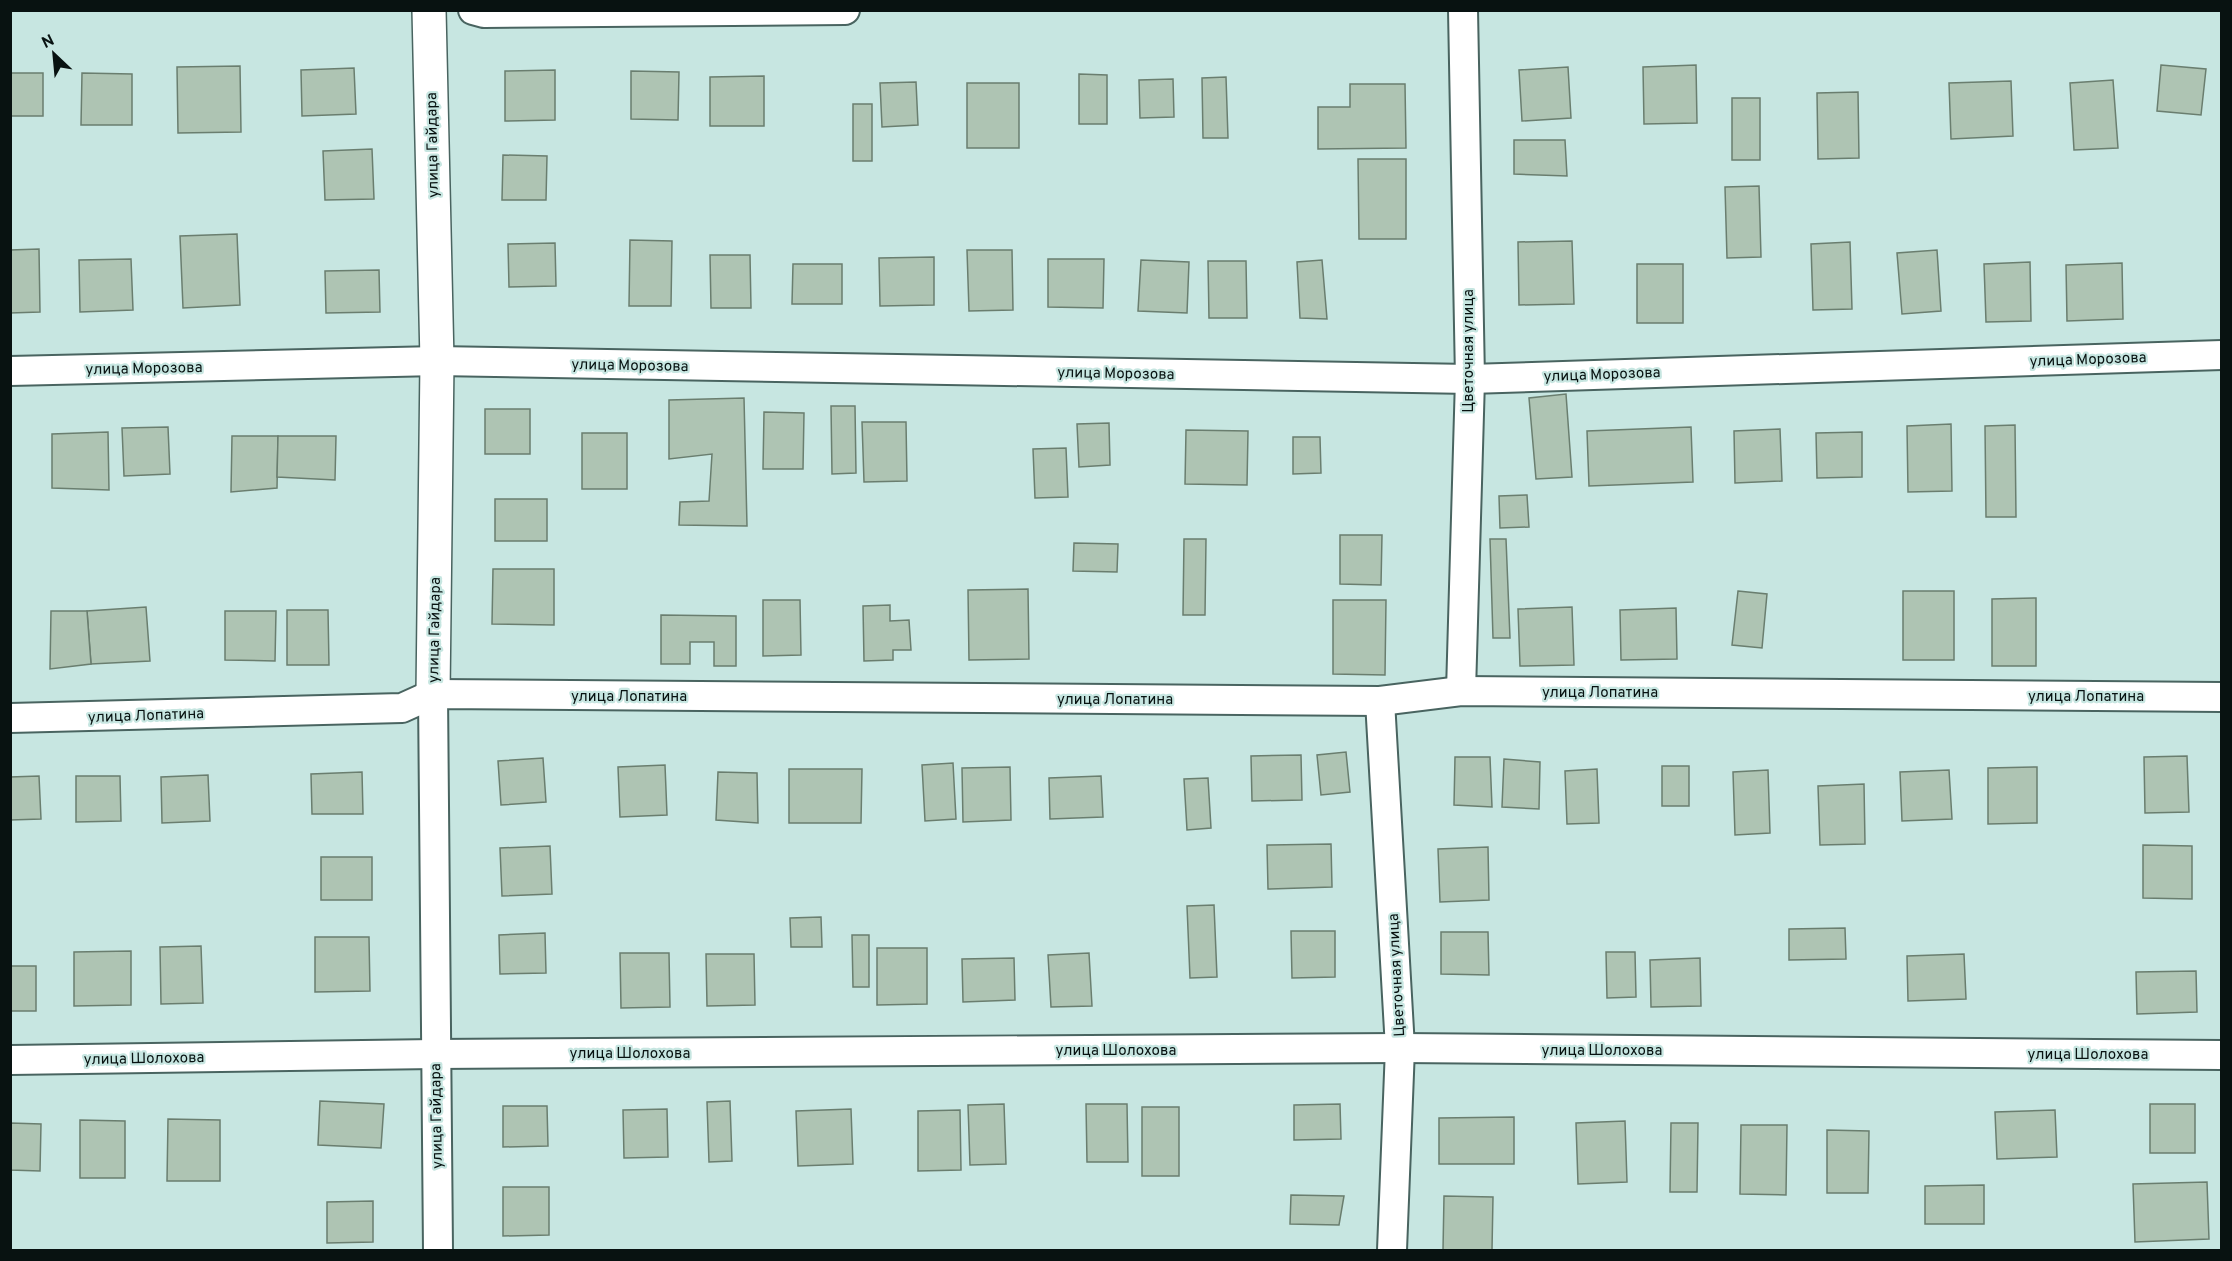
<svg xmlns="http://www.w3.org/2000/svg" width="2232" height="1261" font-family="Overpass,sans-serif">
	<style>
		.building { fill: #aec4b3; stroke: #6a7e6f; stroke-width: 1.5 }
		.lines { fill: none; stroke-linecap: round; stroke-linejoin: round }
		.street-casing { stroke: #496460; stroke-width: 32 }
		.secondary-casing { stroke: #496460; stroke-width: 36 }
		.street { stroke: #fff; stroke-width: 28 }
		.secondary { stroke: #fff; stroke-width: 33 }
		.labels { text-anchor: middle; stroke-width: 4.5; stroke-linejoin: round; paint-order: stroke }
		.street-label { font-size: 15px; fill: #081211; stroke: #c7e6e1 }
	</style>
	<rect width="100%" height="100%" fill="#c7e6e1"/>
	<!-- building -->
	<g class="building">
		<path d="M1696,65L1697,123L1644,124L1643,67Z"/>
		<path d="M2161,65L2206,69L2201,115L2157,111Z"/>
		<path d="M240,66L241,132L178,133L177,67Z"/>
		<path d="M1568,67L1571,118L1522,121L1519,70Z"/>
		<path d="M354,68L356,114L302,116L301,70Z"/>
		<path d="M555,70V120L505,121V71Z"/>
		<path d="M631,71L679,72L678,120L631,119Z"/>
		<rect x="10" y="73" width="33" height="43"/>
		<path d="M82,73L132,74V125H81Z"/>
		<path d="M1079,74L1107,75V124H1079Z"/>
		<path d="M764,76V126H710V77Z"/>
		<path d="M1226,77L1228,138H1203L1202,78Z"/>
		<path d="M1173,79L1174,117L1140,118L1139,80Z"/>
		<path d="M2113,80L2118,148L2074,150L2070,83Z"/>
		<path d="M2011,81L2013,136L1951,139L1949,83Z"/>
		<path d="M916,82L918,125L882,127L880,83Z"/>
		<rect x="967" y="83" width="52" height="65"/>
		<path d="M1350,84H1405L1406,148L1318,149V107H1350Z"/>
		<path d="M1858,92L1859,158L1818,159L1817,93Z"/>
		<rect x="1732" y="98" width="28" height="62"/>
		<rect x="853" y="104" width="19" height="57"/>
		<path d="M1514,140H1565L1567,176L1514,174Z"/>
		<path d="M372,149L374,199L325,200L323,151Z"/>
		<path d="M503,155L547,156L546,200H502Z"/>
		<path d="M1358,159H1406V239H1359Z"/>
		<path d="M1759,186L1761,257L1727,258L1725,187Z"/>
		<path d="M237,234L240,305L183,308L180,236Z"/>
		<path d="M630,240L672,241L671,306H629Z"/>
		<path d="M1572,241L1574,304L1519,305L1518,242Z"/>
		<path d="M1850,242L1852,309L1813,310L1811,244Z"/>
		<path d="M555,243L556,286L509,287L508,244Z"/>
		<path d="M39,249L40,312L10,313V250Z"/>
		<path d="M967,250H1012L1013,310L969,311Z"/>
		<path d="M1937,250L1941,311L1902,314L1897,253Z"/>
		<path d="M710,255H750L751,308H711Z"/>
		<path d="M934,257V305L880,306L879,258Z"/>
		<path d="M131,259L133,310L80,312L79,260Z"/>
		<path d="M1048,259H1104L1103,308L1048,307Z"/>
		<path d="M1141,260L1189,262L1187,313L1138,311Z"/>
		<path d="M1322,260L1327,319L1300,318L1297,262Z"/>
		<path d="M1208,261H1246L1247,318H1209Z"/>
		<path d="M2030,262L2031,321L1986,322L1984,264Z"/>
		<path d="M2122,263L2123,319L2067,321L2066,265Z"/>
		<path d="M793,264H842V304H792Z"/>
		<rect x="1637" y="264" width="46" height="59"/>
		<path d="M379,270L380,312L326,313L325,271Z"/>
		<path d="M1566,394L1572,477L1536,479L1529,398Z"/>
		<path d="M744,398L747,526L679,525L680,502L709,501L712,454L669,459V400Z"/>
		<path d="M831,406H855L856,473L832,474Z"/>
		<rect x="485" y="409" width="45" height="45"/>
		<path d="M764,412L804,413L803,469H763Z"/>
		<path d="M862,422H906L907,481L864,482Z"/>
		<path d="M1109,423L1110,465L1079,467L1077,424Z"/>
		<path d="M1951,424L1952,491L1908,492L1907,426Z"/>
		<path d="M2015,425L2016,517H1986L1985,426Z"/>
		<path d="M168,427L170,474L124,476L122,428Z"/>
		<path d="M1691,427L1693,482L1589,486L1587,431Z"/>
		<path d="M1780,429L1782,481L1735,483L1734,431Z"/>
		<path d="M1186,430L1248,431L1247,485L1185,484Z"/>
		<path d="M108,432L109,490L52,488V434Z"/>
		<path d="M1862,432V477L1817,478L1816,433Z"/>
		<rect x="582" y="433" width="45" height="56"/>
		<path d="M232,436H278L277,488L231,492Z"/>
		<path d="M278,436H336L335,480L277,477Z"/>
		<path d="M1293,437H1320L1321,473L1293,474Z"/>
		<path d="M1066,448L1068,497L1035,498L1033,449Z"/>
		<path d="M1527,495L1529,527L1500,528L1499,496Z"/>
		<rect x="495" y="499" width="52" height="42"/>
		<path d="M1340,535H1382L1381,585L1340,584Z"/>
		<path d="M1184,539H1206L1205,615H1183Z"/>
		<path d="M1490,539H1506L1510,638H1493Z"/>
		<path d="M1074,543L1118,544L1117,572L1073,571Z"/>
		<path d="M493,569H554V625L492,624Z"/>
		<path d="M1028,589L1029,659L969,660L968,590Z"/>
		<path d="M1738,591L1767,594L1762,648L1732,645Z"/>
		<rect x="1903" y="591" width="51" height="69"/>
		<path d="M2036,598V666H1992V599Z"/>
		<path d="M763,600H800L801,655L763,656Z"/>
		<path d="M1333,600H1386L1385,675L1333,674Z"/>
		<path d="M890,605V621L909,620L911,650H893V660L864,661L863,606Z"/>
		<path d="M146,607L150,661L91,664L87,611Z"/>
		<path d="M1572,607L1574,665L1520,666L1518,609Z"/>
		<path d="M1676,608L1677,659L1621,660L1620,610Z"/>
		<path d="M287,610H328L329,665H287Z"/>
		<path d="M51,611H87L91,664L50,669Z"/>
		<path d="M225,611H276L275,661L225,660Z"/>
		<path d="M661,615L736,616V666H714V642H690V664H661Z"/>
		<path d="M1346,752L1350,792L1321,795L1317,755Z"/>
		<path d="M1301,755L1302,800L1252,801L1251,756Z"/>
		<path d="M2187,756L2189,812L2145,813L2144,757Z"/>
		<path d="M1455,757H1490L1492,807L1454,805Z"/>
		<path d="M543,758L546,802L501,805L498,761Z"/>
		<path d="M1504,759L1540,762L1539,809L1502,807Z"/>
		<path d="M953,763L956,819L925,821L922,765Z"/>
		<path d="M665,765L667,815L620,817L618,767Z"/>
		<rect x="1662" y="766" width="27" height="40"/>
		<path d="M1010,767L1011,820L963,822L962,768Z"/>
		<path d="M2037,767V823L1988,824V768Z"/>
		<path d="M789,769H862L861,823H789Z"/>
		<path d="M1597,769L1599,823L1567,824L1565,771Z"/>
		<path d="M1768,770L1770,833L1735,835L1733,772Z"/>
		<path d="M1949,770L1952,819L1902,821L1900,772Z"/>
		<path d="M362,772L363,814H312L311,774Z"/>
		<path d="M718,772L757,773L758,823L716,820Z"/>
		<path d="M208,775L210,821L162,823L161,777Z"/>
		<path d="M39,776L41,819L10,820V777Z"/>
		<path d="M76,776H120L121,821L76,822Z"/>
		<path d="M1101,776L1103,817L1050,819L1049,778Z"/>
		<path d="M1208,778L1211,828L1187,830L1184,779Z"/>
		<path d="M1864,784L1865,844L1820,845L1818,786Z"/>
		<path d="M1331,844L1332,887L1268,889L1267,845Z"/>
		<path d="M2143,845L2192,846V899L2143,898Z"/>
		<path d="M550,846L552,894L502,896L500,848Z"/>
		<path d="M1488,847L1489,900L1440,902L1438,849Z"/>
		<rect x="321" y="857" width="51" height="43"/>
		<path d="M1214,905L1217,977L1190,978L1187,906Z"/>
		<path d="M821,917L822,947H791L790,918Z"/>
		<path d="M1845,928L1846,959L1789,960V929Z"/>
		<path d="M1291,931H1335V977L1292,978Z"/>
		<path d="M1441,932H1488L1489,975L1441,974Z"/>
		<path d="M545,933L546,973L500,974L499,935Z"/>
		<path d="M852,935H869V987H853Z"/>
		<path d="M315,937H369L370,991L315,992Z"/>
		<path d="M201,946L203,1003L161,1004L160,947Z"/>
		<path d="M877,948H927V1004L877,1005Z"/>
		<path d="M131,951V1005L74,1006V952Z"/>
		<path d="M1606,952H1635L1636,997L1607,998Z"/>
		<path d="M620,953H669L670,1007L621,1008Z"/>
		<path d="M1089,953L1092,1006L1051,1007L1048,955Z"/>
		<path d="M706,954H754L755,1005L707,1006Z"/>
		<path d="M1964,954L1966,999L1908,1001L1907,956Z"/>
		<path d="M1014,958L1015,1000L963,1002L962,959Z"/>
		<path d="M1700,958L1701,1006L1651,1007L1650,960Z"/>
		<rect x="10" y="966" width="26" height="45"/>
		<path d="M2196,971L2197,1012L2137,1014L2136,972Z"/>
		<path d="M320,1101L384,1104L381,1148L318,1145Z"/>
		<path d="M730,1101L732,1161L709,1162L707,1102Z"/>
		<path d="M1004,1104L1006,1164L970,1165L968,1105Z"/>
		<path d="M1086,1104H1127L1128,1162H1087Z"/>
		<path d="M1340,1104L1341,1139L1294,1140V1105Z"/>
		<rect x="2150" y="1104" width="45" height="49"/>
		<path d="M503,1106H547L548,1146L503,1147Z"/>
		<rect x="1142" y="1107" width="37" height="69"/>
		<path d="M667,1109L668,1157L624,1158L623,1110Z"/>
		<path d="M851,1109L853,1164L798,1166L796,1111Z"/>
		<path d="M960,1110L961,1170L918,1171V1111Z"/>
		<path d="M2055,1110L2057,1157L1997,1159L1995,1112Z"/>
		<path d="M1514,1117V1164H1439V1118Z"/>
		<path d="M168,1119L220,1120V1181H167Z"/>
		<path d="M80,1120L125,1121V1178H80Z"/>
		<path d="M1625,1121L1627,1182L1578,1184L1576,1123Z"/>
		<path d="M10,1123L41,1124L40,1171L10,1170Z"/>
		<path d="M1671,1123H1698L1697,1192H1670Z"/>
		<path d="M1741,1125H1787L1786,1195L1740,1194Z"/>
		<path d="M1827,1130L1869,1131L1868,1193H1827Z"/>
		<path d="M2207,1182L2209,1239L2135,1242L2133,1184Z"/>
		<path d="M1984,1185V1224H1925V1186Z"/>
		<path d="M503,1187H549V1235L503,1236Z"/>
		<path d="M1291,1195L1344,1196L1339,1225L1290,1224Z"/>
		<path d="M1444,1196L1493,1197L1492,1250H1443Z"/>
		<path d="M373,1201V1242L327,1243V1202Z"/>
	</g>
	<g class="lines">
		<defs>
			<g id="street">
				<path d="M473,10L484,13L845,10"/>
				<path d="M10,371L437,361L1470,379L2222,355"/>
				<path d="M1461,691L1470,379L1463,10"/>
				<path d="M433,694L438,1250"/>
				<path d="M1380,701L1400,1048L1392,1250"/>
				<path d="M10,718L402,708L433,694L1380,701L1461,691L2222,697"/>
				<path d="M10,1060L435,1054L1400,1048L2222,1055"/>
			</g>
			<path id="secondary" d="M429,10L437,361L433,694"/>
		</defs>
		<!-- street casing -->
		<use href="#street" class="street-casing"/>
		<!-- secondary casing -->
		<use href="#secondary" class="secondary-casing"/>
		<!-- street -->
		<use href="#street" class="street"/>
		<!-- secondary -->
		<use href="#secondary" class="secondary"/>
	</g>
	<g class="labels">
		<!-- street labels -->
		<g class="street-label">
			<text transform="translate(432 145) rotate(-91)" y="5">улица Гайдара</text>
			<text transform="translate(1468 351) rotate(-90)" y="5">Цветочная улица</text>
			<text transform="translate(2088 359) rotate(-2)" y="5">улица Морозова</text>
			<text transform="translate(630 365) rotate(1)" y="5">улица Морозова</text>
			<text transform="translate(144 368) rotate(-1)" y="5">улица Морозова</text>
			<text transform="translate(1116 373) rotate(1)" y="5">улица Морозова</text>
			<text transform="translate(1602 374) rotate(-2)" y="5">улица Морозова</text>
			<text transform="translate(434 630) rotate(-89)" y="5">улица Гайдара</text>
			<text x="1600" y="697">улица Лопатина</text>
			<text x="629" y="701">улица Лопатина</text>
			<text x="2086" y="701">улица Лопатина</text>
			<text x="1115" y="704">улица Лопатина</text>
			<text transform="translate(146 715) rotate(-2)" y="5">улица Лопатина</text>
			<text transform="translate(1396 975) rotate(-93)" y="5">Цветочная улица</text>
			<text x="1116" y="1055">улица Шолохова</text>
			<text x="1602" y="1055">улица Шолохова</text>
			<text x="630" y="1058">улица Шолохова</text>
			<text x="2088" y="1059">улица Шолохова</text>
			<text transform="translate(144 1058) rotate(-1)" y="5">улица Шолохова</text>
			<text transform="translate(436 1116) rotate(-91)" y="5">улица Гайдара</text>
		</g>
	</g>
	<!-- border -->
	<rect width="2232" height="1261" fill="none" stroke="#081211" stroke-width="24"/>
	<!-- north arrow -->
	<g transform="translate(54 54) rotate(334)" stroke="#c7e6e1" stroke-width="4.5" paint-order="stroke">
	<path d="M0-4.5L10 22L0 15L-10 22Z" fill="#081211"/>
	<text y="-9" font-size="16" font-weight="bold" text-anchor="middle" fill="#081211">N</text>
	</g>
</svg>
